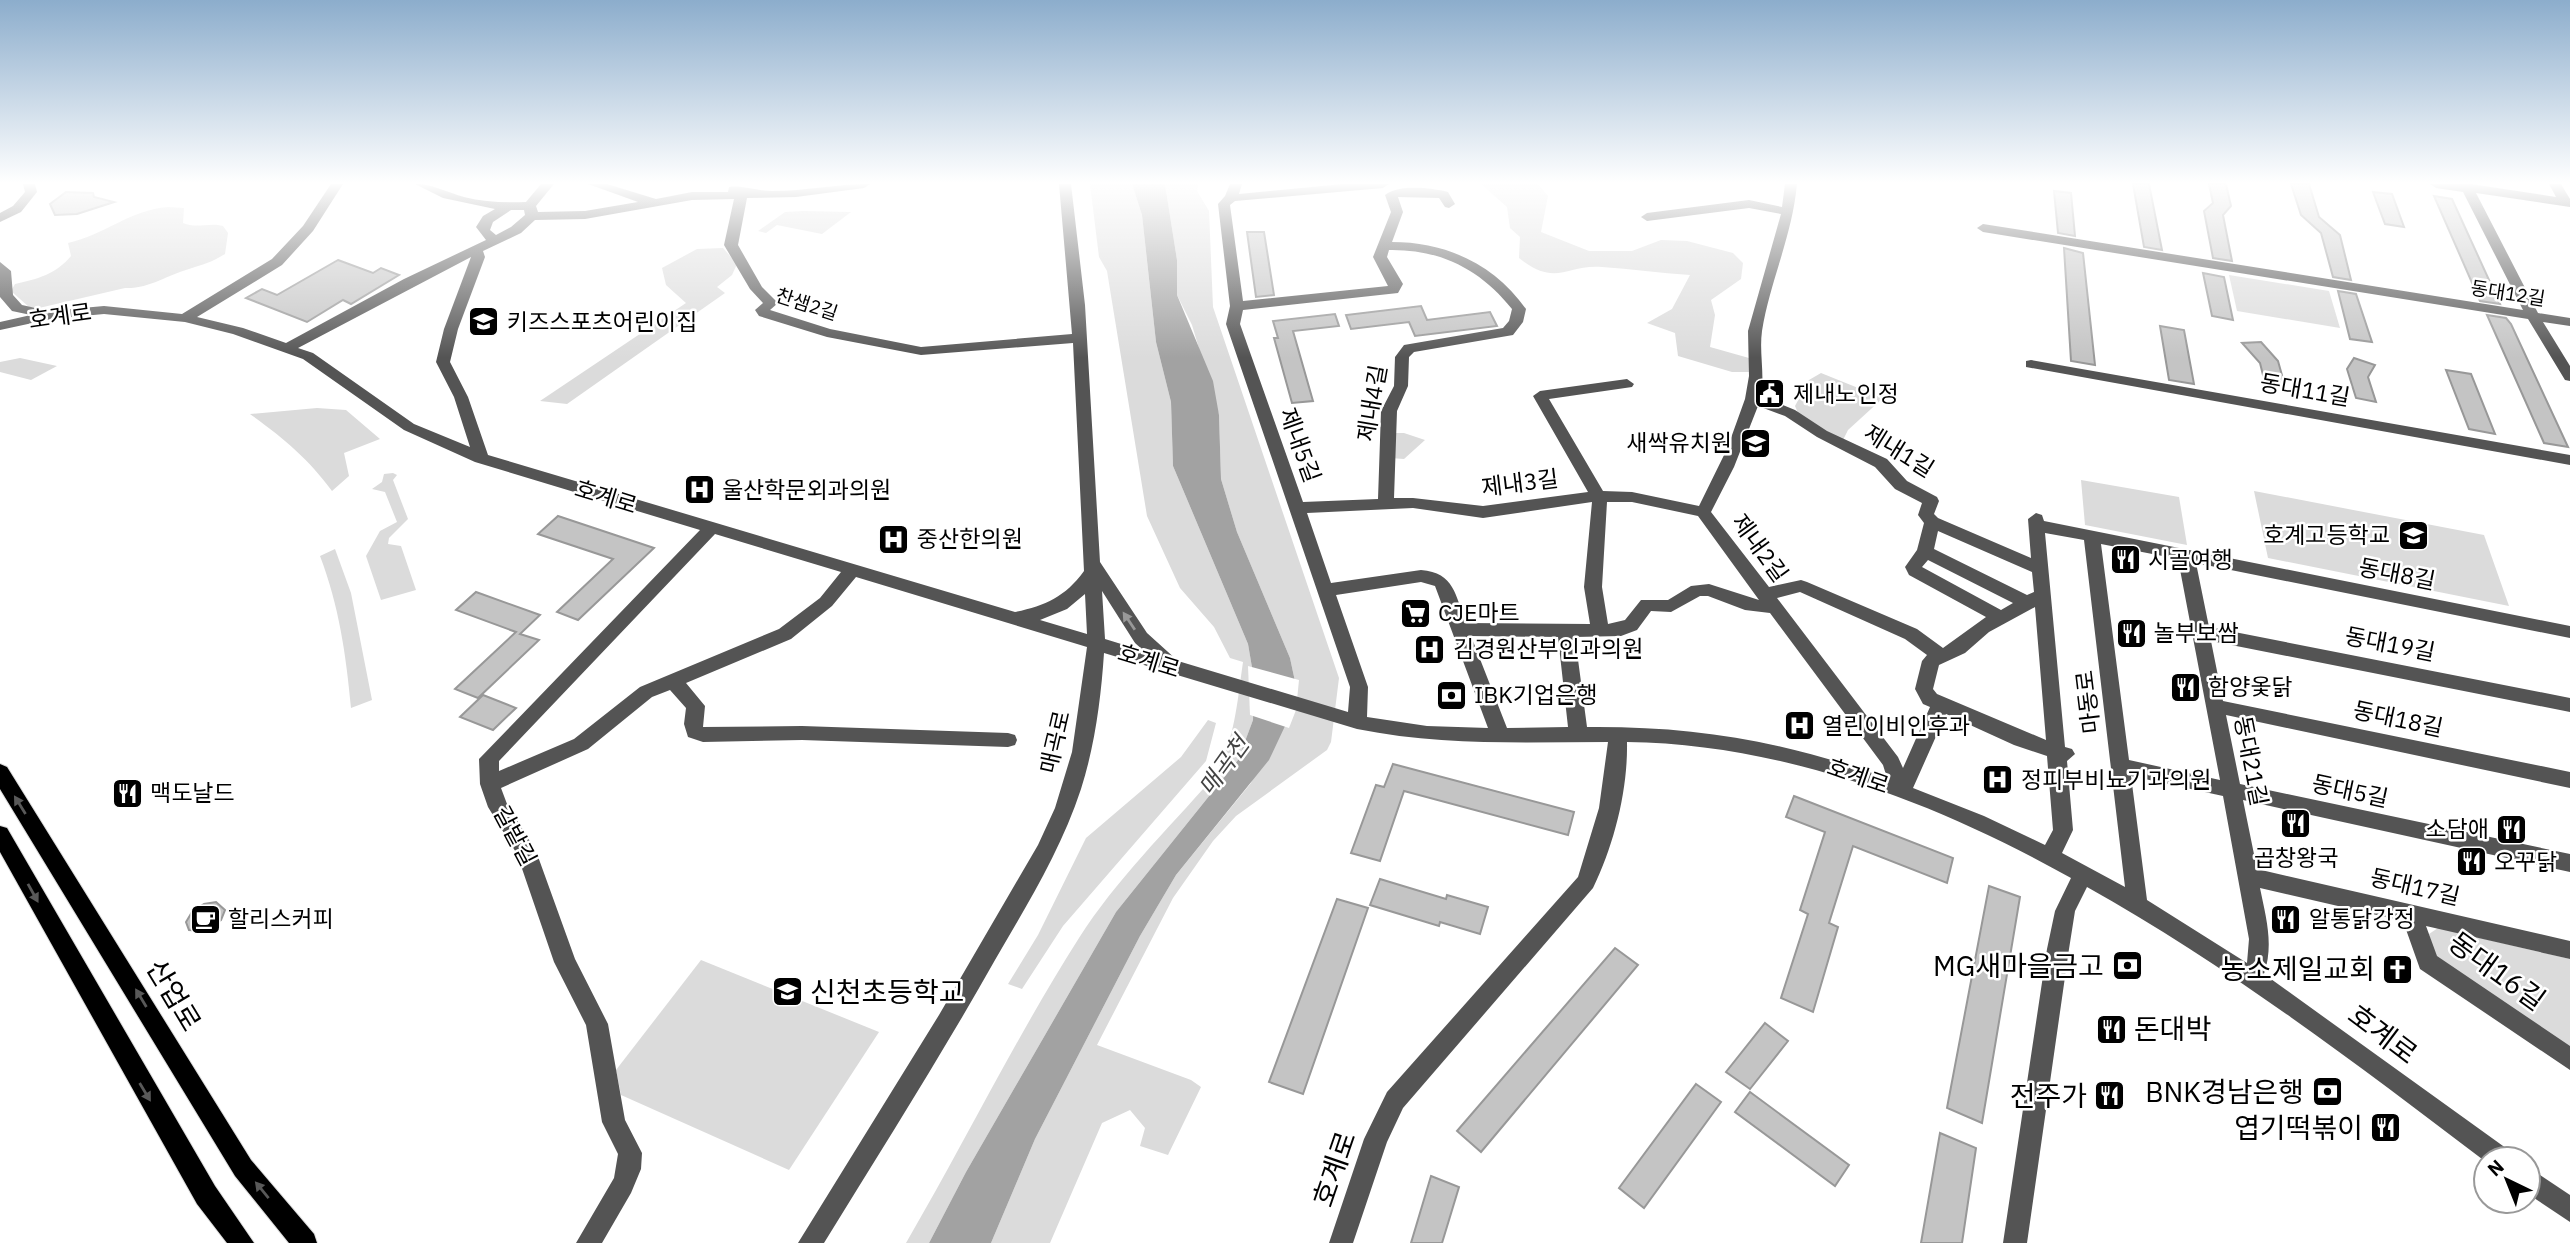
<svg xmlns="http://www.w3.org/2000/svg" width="2570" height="1243" font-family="'IBM Plex Sans','Noto Sans KR',sans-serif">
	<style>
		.green { fill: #dbdbdb }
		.water { fill: #a2a2a2 }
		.pier { fill: #fff }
		.building { fill: #c4c4c4; stroke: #989898; stroke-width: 2 }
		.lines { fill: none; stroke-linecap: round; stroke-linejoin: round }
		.major-casing { stroke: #dbdbdb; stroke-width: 2 }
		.minor { fill: #545454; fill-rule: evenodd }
		.major { fill: #000; fill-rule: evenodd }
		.oneway { fill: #989898 }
		.oneway2 { fill: #595959 }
		.labels { text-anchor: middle; stroke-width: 5; stroke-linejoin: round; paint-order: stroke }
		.far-street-label { font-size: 19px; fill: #000; stroke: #fff }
		.street-label { font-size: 23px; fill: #000; stroke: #fff }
		.poi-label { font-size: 23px; fill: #000; stroke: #fff; text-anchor: start }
		.water-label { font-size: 24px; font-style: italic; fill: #434343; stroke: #fff }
		.near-poi-label { font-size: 28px; fill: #000; stroke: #fff; text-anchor: end }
		.near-street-label { font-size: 28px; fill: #000; stroke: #fff }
	</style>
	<rect width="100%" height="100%" fill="#fff"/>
	<!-- green -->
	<g class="green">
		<path d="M1090,184H1132L1142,215L1156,342L1171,402L1173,466L1248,644L1254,679L1253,720L1238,760L1116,912L966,1172L929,1243H906C965,1142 1016,1037 1079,938C1116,880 1167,830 1212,779C1235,743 1237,703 1243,662L1230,658L1214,627L1180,588L1147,516L1107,271L1099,257Z"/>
		<path d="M1165,184H1198L1197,191L1209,211L1213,307L1339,678L1331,742L1327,750L1236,816L1213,841L1173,898L1097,1045L1191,1080L1201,1087L1168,1155L1140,1146L1145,1128L1130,1110L1102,1123L1050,1243H991L1035,1139L1140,936L1176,875L1251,783L1296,686L1290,658L1237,532L1221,479L1219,415L1192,325L1177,295V260Z"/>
		<path d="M1481,184H1538L1548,196L1541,232L1589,251H1632L1661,240L1687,241L1733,253L1743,263L1741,279L1711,300L1715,315L1710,347L1749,358V372H1732L1678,356L1675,333L1647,323L1672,309L1690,275C1660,273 1631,269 1602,267C1566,264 1556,288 1519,258L1520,237L1510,228L1507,207Z"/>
		<path d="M168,207L184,208L183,223C197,229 209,222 223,226L228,233L225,254C210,263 204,264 189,269C167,275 149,289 125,288L39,308L29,307L11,291L15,284C38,279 56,274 71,256L68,243C104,235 130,210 168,207Z"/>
		<path d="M803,211L851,212L822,234L777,225L766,233L758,231L785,212Z"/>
		<path d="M723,248L737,264L732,275L717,287L725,293L567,404L540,401L686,303L666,285L662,268L697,249Z"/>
		<path d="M2229,275L2329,291L2340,328L2237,311Z"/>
		<path d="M20,358L57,366L31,380L0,372V362Z"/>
		<path d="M1821,373L1883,398L1848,430L1842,442L1798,413L1795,406L1809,380Z"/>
		<path d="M317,408L346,410L380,439L344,453L349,476L332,491C308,458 282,437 250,414Z"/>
		<path d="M1392,433H1404L1425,440L1404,459L1390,458Z"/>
		<path d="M393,473L397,475L393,480L408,519L389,538L388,544L401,546L416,590L381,600L366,556L380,531L397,522L385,492L372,489L382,482L384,474Z"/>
		<path d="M2081,480L2179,497L2187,545L2085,525Z"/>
		<path d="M2254,491L2484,535L2509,606L2268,558Z"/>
		<path d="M335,549L351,593L372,700L351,708C346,654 339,606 320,556Z"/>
		<path d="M1208,720L1216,723L1206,761L1063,926L1022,989L1008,984L1038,935L1086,838L1181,757Z"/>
		<path d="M2438,928L2570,959V1049L2435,955L2429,934Z"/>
		<path d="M701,960L879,1032L789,1170L621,1095L616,1070Z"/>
	</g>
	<!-- water -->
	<path class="water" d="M1132,184H1165L1177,260V295L1213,381L1219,415L1221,479L1237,532L1290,658L1296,686L1293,709L1269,760L1176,875L1140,936L1035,1139L991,1243H929L966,1172L1116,912L1238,760L1253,720L1254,679L1248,644L1173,466L1171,402L1156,342L1142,215Z"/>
	<!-- pier -->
	<path class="pier" d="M1248,666L1299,680L1296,710L1289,728L1250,715Z"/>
	<!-- building -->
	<g class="building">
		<path d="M2133,184H2149L2162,250L2144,247Z"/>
		<path d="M2209,184H2226L2231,206L2223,215L2232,261L2213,258L2204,211L2213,203Z"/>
		<path d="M2291,184H2309L2319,217L2340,235L2351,280L2333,277L2321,233L2301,215Z"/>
		<path d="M2054,191L2071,193L2075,236L2058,233Z"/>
		<path d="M66,192L93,193L94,197L114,202L77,214L55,215L50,204Z"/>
		<path d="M2373,192L2392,194L2404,227L2385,224Z"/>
		<path d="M2434,196L2452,199L2500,304L2480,301Z"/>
		<path d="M1247,232H1264L1274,295L1256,297Z"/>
		<path d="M2064,248L2083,253L2095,365L2071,361Z"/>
		<path d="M338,260L373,273L381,268L399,275L351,304L343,300L307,322L246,298L262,289L277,295Z"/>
		<path d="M2203,273L2224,277L2233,320L2212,316Z"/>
		<path d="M2338,291L2356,294L2372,342L2350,339Z"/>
		<path d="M1421,306L1427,320L1490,312L1497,326L1415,336L1409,322L1351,329L1346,315Z"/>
		<path d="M1335,314L1339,326L1293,331L1313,401L1292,403L1274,338H1278L1273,321Z"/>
		<path d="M2487,315L2506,318L2511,324L2568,447L2544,443Z"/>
		<path d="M2160,326L2184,330L2194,384L2169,380Z"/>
		<path d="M2261,342L2278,361L2285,386L2265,383L2260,363L2242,343Z"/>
		<path d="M2354,358L2375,365L2368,377L2376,402L2356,398L2347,369Z"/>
		<path d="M2446,370L2471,374L2495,434L2469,429Z"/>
		<path d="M558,516L654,548L578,620L557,612L613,559L538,534Z"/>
		<path d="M476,592L540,615L520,634L539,640L478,698L455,689L516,632L456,610Z"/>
		<path d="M483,695L516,708L493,730L460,717Z"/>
		<path d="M1393,764L1574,812L1568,835L1404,791L1380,861L1351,853L1376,785L1384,787Z"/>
		<path d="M1794,796L1953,858L1947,883L1853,846L1829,923L1838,927L1813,1012L1781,998L1808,914L1800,910L1825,832L1786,817Z"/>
		<path d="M1380,879L1446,899L1447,895L1488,907L1480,934L1440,922L1439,926L1370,905Z"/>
		<path d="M1989,886L2020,897L1982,1123L1947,1108Z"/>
		<path d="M1337,899L1368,908L1303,1094L1269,1082Z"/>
		<path d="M216,902L225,910L221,920L204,931L189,930L186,922L192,912L204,904Z"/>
		<path d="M1615,948L1638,965L1481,1152L1457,1131Z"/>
		<path d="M1765,1023L1788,1041L1750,1089L1726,1072Z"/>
		<path d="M1696,1084L1721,1102L1644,1208L1619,1188Z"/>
		<path d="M1750,1092L1849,1165L1835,1186L1735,1112Z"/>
		<path d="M1940,1133L1976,1148L1962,1243H1921Z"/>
		<path d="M1431,1176L1459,1187L1442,1243H1411Z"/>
	</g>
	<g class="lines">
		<defs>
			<g id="major">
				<path d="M0,764L7,767L251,1160L314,1234L317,1243H289L235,1176L0,789Z"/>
				<path d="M0,826L7,828L215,1186L254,1243H227L197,1204L0,852Z"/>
			</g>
		</defs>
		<!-- major casing -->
		<use href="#major" class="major-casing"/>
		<!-- minor -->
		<g class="minor">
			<path d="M23,184H35L37,192L21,212L0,222V213L13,206L25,192Z"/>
			<path d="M331,184H343L313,231L282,265L197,317L243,328L286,343L404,279L486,240L476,227L483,216L495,209L443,198L415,184C433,184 446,192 464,197C484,202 505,203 526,202L541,184H554L536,206L538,212L585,211L638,202L588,184H607L656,199L692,192H728L729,187C741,185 758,191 772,191C805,191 837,184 870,184L864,188L796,197L747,198L738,245L762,287L778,303L770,310L830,329L921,347L1072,334L1059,184H1071L1085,305L1100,562L1147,633L1178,661L1348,712L1350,687L1226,324L1230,306L1218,204L1225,196L1230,184H1242L1239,194L1343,184H1389L1383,188L1235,201L1230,205L1243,301L1388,286L1373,257L1391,212L1385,195C1400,184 1431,188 1448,192L1455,204L1449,208L1445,207L1439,198L1398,197L1403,212L1392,242C1446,242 1494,264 1526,309L1523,322L1513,335L1414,352L1409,357L1408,386L1397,411L1394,498H1413L1483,506L1588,492L1533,396L1540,391L1627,379L1634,384L1632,387L1549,399L1603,491L1632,492L1699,506L1727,449L1745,399L1749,376L1748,331L1781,214L1749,208L1647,221L1641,217L1647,213L1749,200L1782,207L1785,184H1797C1792,237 1770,281 1762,331C1759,353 1765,374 1761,396L1795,410L1827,431L1887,459L1907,481L1937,497L1939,501L1934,514L1938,518L2031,558L2028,519L2036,513L2042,515L2044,521L2570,626V638L2196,563L2209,627L2570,698V712L2211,641L2223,701L2570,772V788L2226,715L2240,784L2570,854V872L2243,800L2257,869L2570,941V959L2426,926L2437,956L2570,1046V1070L2420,969L2403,921L2260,888C2266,918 2274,944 2264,974L2510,1151L2514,1159H2486V1162C2357,1064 2228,966 2087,887L2075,911L2069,949L2027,1243H2003L2047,949L2055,911L2071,878C1935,802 1783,744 1627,742C1628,790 1614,845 1593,888L1403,1108L1387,1142L1353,1243H1329L1364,1139L1387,1092L1578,877L1599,808L1608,742C1523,742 1441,746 1357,729L1104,653C1101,698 1095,745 1081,789C1061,850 1027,905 995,960C941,1056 882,1149 824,1243H798L939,1015L1038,845L1055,808L1072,752L1087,647L856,577L832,606L791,639L686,683L705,706L703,727L802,726L1008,733L1015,735L1017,740L1015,745L1008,747L802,740L703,742L688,737L684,724L686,708L670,690L652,697L588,749L501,788L507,804L536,851L575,959L608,1024L625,1120L642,1153L641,1169L631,1193L602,1243H576L614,1178L618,1154L602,1122L586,1025L554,962L517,854L488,807L480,784L479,759L700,530L475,462L404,430L303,359L233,334L185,322L104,314L51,319L0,330V322L31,315L12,311L0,297V262L11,271L13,295L22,305L49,311L104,306L182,314L272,259L303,226ZM734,199L724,245L750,289L763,303L755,310L759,316L827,337L921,355L1073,343L1084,571C1065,597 1045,606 1015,612L488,455L468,397L450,362L458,329L485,257L483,251L521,233L535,220L585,219L692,200ZM511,210H524L525,215L511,227L496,235L490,230L493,222ZM1389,250C1440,249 1480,269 1512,309L1509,321L1503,328L1404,345L1395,357L1394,386L1381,411L1378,499L1303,502L1240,324L1243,310L1398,293L1403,284L1387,257ZM471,257L444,329L436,362L454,397L470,447L414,424L313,353L298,348ZM1758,406L1785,416L1817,437L1875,467L1895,489L1922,503L1918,515L1924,523L1917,550L1905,567L1909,575L1986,617L1943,648L1917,629L1807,582L1801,580L1769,587L1711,512L1734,467ZM1592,502L1584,587L1590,624L1466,623C1455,595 1455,573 1421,570L1331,583L1307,513L1413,508L1483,518ZM1607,502H1632L1698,516L1759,600L1709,584L1691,586L1668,600H1641L1625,620L1608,624L1602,587ZM1938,531L2032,572L2034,592L2027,595L1934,549ZM2045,533L2084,540L2125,887L2062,853L2073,830L2067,761L2075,754L2072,749L2065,747ZM715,534L841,572L820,598L779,629L640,687L574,739L499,771V761ZM2101,544L2178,559L2220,780L2129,760ZM1928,560L2013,603L2001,610L1922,567ZM1421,582L1435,586L1488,728L1427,726L1367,717L1368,687L1336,595ZM1102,591L1135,643L1144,651L1105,639ZM1800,592L1905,639L1927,655L1922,661L1915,689L1923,704L1930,707L1903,768L1898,757L1777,598ZM1085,594L1087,634L1040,620L1067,609ZM1700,596H1708L1745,610L1770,613L1883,765L1887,778C1783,741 1696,726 1587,727L1575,637L1621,636L1637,630L1651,611L1671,612ZM2035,607L2046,740L1937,694L1933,689L1939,665L1965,653L1989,632ZM1471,636L1558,637L1568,727L1507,728ZM1946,714L2014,745L2047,756L2053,830L2045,845L1984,816L1913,788ZM2131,776L2223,796L2249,939L2247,963L2147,900Z"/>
			<path d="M2430,184H2471L2556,197L2549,184H2561L2570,199V207L2476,193L2538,313L2570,318V326L2543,322L2570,366V381L2565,380L2528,319L1983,232L1977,228L1983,224L2523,310L2463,192L2436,188Z"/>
			<path d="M2031,360L2570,455V465L2026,367V361Z"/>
			<path d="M2528,1167L2570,1195V1222L2528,1194Z"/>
		</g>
		<!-- major -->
		<use href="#major" class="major"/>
	</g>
	<!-- one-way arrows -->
	<defs><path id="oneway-solid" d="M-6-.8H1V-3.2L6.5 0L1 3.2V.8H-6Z" transform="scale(1.75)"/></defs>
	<use class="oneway" href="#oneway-solid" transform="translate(1129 621) rotate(-124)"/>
	<g class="oneway2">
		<use href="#oneway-solid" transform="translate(20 805) rotate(-122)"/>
		<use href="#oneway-solid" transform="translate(33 893) rotate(61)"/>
		<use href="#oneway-solid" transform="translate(141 998) rotate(-121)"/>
		<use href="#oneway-solid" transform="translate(145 1092) rotate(59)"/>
		<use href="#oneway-solid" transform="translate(262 1190) rotate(-129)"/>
	</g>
	<!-- sky -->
	<linearGradient id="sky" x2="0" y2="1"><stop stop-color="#8cadcc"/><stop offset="0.51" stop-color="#fff"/><stop offset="1" stop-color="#fff" stop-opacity="0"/></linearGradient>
	<rect width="2570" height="358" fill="url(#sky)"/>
	<!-- icons -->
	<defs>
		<symbol id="school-square" viewBox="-11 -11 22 22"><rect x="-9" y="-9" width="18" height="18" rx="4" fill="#000" stroke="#fff"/><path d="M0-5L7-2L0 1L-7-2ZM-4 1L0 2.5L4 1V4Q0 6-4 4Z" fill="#fff"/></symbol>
		<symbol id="civic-square" viewBox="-11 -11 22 22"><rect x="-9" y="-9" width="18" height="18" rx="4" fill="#000" stroke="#fff"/><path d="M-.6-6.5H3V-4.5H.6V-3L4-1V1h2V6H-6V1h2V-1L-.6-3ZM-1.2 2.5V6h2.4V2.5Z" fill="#fff"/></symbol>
		<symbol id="hospital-square" viewBox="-11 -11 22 22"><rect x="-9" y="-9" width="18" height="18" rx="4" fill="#000" stroke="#fff"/><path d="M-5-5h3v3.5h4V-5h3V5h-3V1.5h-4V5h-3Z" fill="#fff"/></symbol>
		<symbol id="restaurant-square" viewBox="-11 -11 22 22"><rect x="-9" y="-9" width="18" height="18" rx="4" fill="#000" stroke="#fff"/><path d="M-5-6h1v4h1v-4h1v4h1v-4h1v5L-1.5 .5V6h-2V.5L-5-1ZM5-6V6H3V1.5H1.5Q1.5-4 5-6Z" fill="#fff"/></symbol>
		<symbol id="supermarket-square" viewBox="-11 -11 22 22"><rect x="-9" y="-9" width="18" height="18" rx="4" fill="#000" stroke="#fff"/><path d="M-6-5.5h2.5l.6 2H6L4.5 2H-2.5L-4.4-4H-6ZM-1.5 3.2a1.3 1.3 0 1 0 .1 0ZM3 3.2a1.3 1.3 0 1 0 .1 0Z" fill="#fff"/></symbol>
		<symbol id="bank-square" viewBox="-11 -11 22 22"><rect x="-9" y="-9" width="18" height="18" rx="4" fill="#000" stroke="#fff"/><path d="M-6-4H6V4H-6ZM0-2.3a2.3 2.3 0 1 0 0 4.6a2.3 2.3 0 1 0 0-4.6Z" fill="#fff"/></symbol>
		<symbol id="cafe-square" viewBox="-11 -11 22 22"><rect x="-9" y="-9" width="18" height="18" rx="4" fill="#000" stroke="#fff"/><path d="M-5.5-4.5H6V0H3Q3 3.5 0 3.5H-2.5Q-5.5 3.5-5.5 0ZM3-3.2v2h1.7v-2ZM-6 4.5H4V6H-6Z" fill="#fff"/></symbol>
		<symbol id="church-square" viewBox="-11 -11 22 22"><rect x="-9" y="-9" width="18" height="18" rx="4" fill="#000" stroke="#fff"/><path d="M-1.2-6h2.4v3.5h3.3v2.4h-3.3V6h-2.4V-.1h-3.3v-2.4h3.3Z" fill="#fff"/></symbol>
	</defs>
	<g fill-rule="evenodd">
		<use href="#school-square" x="466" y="304" width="35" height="35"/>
		<use href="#civic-square" x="1752" y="376" width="35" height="35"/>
		<use href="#school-square" x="1738" y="426" width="35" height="35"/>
		<use href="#hospital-square" x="682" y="472" width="35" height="35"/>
		<use href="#school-square" x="2396" y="518" width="35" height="35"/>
		<use href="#hospital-square" x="876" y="522" width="35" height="35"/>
		<use href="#restaurant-square" x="2108" y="542" width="35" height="35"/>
		<use href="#supermarket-square" x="1398" y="596" width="35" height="35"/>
		<use href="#restaurant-square" x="2114" y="616" width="35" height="35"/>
		<use href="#hospital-square" x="1412" y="632" width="35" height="35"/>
		<use href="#restaurant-square" x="2168" y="670" width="35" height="35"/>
		<use href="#bank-square" x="1434" y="678" width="35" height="35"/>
		<use href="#hospital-square" x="1782" y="708" width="35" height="35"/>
		<use href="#hospital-square" x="1980" y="762" width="35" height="35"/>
		<use href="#restaurant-square" x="110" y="776" width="35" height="35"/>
		<use href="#restaurant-square" x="2278" y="806" width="35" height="35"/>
		<use href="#restaurant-square" x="2494" y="812" width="35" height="35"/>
		<use href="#restaurant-square" x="2454" y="844" width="35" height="35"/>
		<use href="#cafe-square" x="188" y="902" width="35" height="35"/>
		<use href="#restaurant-square" x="2268" y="902" width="35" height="35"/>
		<use href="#bank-square" x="2110" y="948" width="35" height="35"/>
		<use href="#church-square" x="2380" y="952" width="35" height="35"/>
		<use href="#school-square" x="770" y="974" width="35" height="35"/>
		<use href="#restaurant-square" x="2094" y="1012" width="35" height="35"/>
		<use href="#bank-square" x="2310" y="1074" width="35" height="35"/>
		<use href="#restaurant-square" x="2092" y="1078" width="35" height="35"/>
		<use href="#restaurant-square" x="2368" y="1110" width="35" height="35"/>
	</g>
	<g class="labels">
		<!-- far-street labels -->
		<g class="far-street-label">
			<text transform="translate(2508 293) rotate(9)" y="7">동대12길</text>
			<text transform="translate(807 304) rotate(18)" y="7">찬샘2길</text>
		</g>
		<!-- street labels -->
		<g class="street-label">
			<text transform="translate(60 316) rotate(-8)" y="8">호계로</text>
			<text transform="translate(2305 390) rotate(10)" y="8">동대11길</text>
			<text transform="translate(1372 403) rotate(-80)" y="8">제내4길</text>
			<text transform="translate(1300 445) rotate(70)" y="8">제내5길</text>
			<text transform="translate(1899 451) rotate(32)" y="8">제내1길</text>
			<text transform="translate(1520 483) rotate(-7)" y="8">제내3길</text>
			<text transform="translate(606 497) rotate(17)" y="8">호계로</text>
			<text transform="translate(1760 548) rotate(54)" y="8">제내2길</text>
			<text transform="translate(2397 574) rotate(11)" y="8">동대8길</text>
			<text transform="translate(2390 644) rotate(11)" y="8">동대19길</text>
			<text transform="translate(1149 661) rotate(17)" y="8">호계로</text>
			<text transform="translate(2088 702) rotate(-97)" y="8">마동로</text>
			<text transform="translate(2398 719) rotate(12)" y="8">동대18길</text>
			<text transform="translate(1055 742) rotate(-77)" y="8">매곡로</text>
			<text transform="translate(2251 761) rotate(79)" y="8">동대21길</text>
			<text transform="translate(1858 776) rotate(19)" y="8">호계로</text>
			<text transform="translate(2350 791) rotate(12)" y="8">동대5길</text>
			<text transform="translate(515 836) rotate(62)" y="8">갈밭길</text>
			<text transform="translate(2415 887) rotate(13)" y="8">동대17길</text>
		</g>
		<!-- poi labels -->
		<g class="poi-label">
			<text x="507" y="330">키즈스포츠어린이집</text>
			<text x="1793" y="402">제내노인정</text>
			<text x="1732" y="451" text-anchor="end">새싹유치원</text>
			<text x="722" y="498">울산학문외과의원</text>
			<text x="2390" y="543" text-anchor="end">호계고등학교</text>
			<text x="917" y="547">중산한의원</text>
			<text x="2148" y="568">시골여행</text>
			<text x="1438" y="621">CJE마트</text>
			<text x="2154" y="641">놀부보쌈</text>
			<text x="1453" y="657">김경원산부인과의원</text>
			<text x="2208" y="695">함양옻닭</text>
			<text x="1474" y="703">IBK기업은행</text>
			<text x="1822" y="734">열린이비인후과</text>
			<text x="2021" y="788">정피부비뇨기과의원</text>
			<text x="150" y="801">맥도날드</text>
			<text x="2489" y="837" text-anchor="end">소담애</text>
			<text x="2296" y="866" text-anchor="middle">곱창왕국</text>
			<text x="2494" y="870">오꾸닭</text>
			<text x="228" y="927">할리스커피</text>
			<text x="2309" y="927">알통닭강정</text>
		</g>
		<!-- water labels -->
		<g class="water-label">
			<text transform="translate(1224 766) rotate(-54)" y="8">매곡천</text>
		</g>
		<!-- near-poi labels -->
		<g class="near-poi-label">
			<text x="2104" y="976">MG새마을금고</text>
			<text x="2375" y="979">농소제일교회</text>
			<text x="810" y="1002" text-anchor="start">신천초등학교</text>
			<text x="2134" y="1039" text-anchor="start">돈대박</text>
			<text x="2304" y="1102">BNK경남은행</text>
			<text x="2087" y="1106">전주가</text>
			<text x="2363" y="1138">엽기떡볶이</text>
		</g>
		<!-- near-street labels -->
		<g class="near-street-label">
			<text transform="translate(2497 971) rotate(36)" y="10">동대16길</text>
			<text transform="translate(174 995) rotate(59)" y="10">산업로</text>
			<text transform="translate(2383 1034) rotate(37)" y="10">호계로</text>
			<text transform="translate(1334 1169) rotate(-71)" y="10">호계로</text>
		</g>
	</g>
	<!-- north arrow -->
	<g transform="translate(2507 1180) rotate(317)"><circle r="33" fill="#ffffff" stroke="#999999" stroke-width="2"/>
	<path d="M0-5L12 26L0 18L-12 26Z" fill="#000000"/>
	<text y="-10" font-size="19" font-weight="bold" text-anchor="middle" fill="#000000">N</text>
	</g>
</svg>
